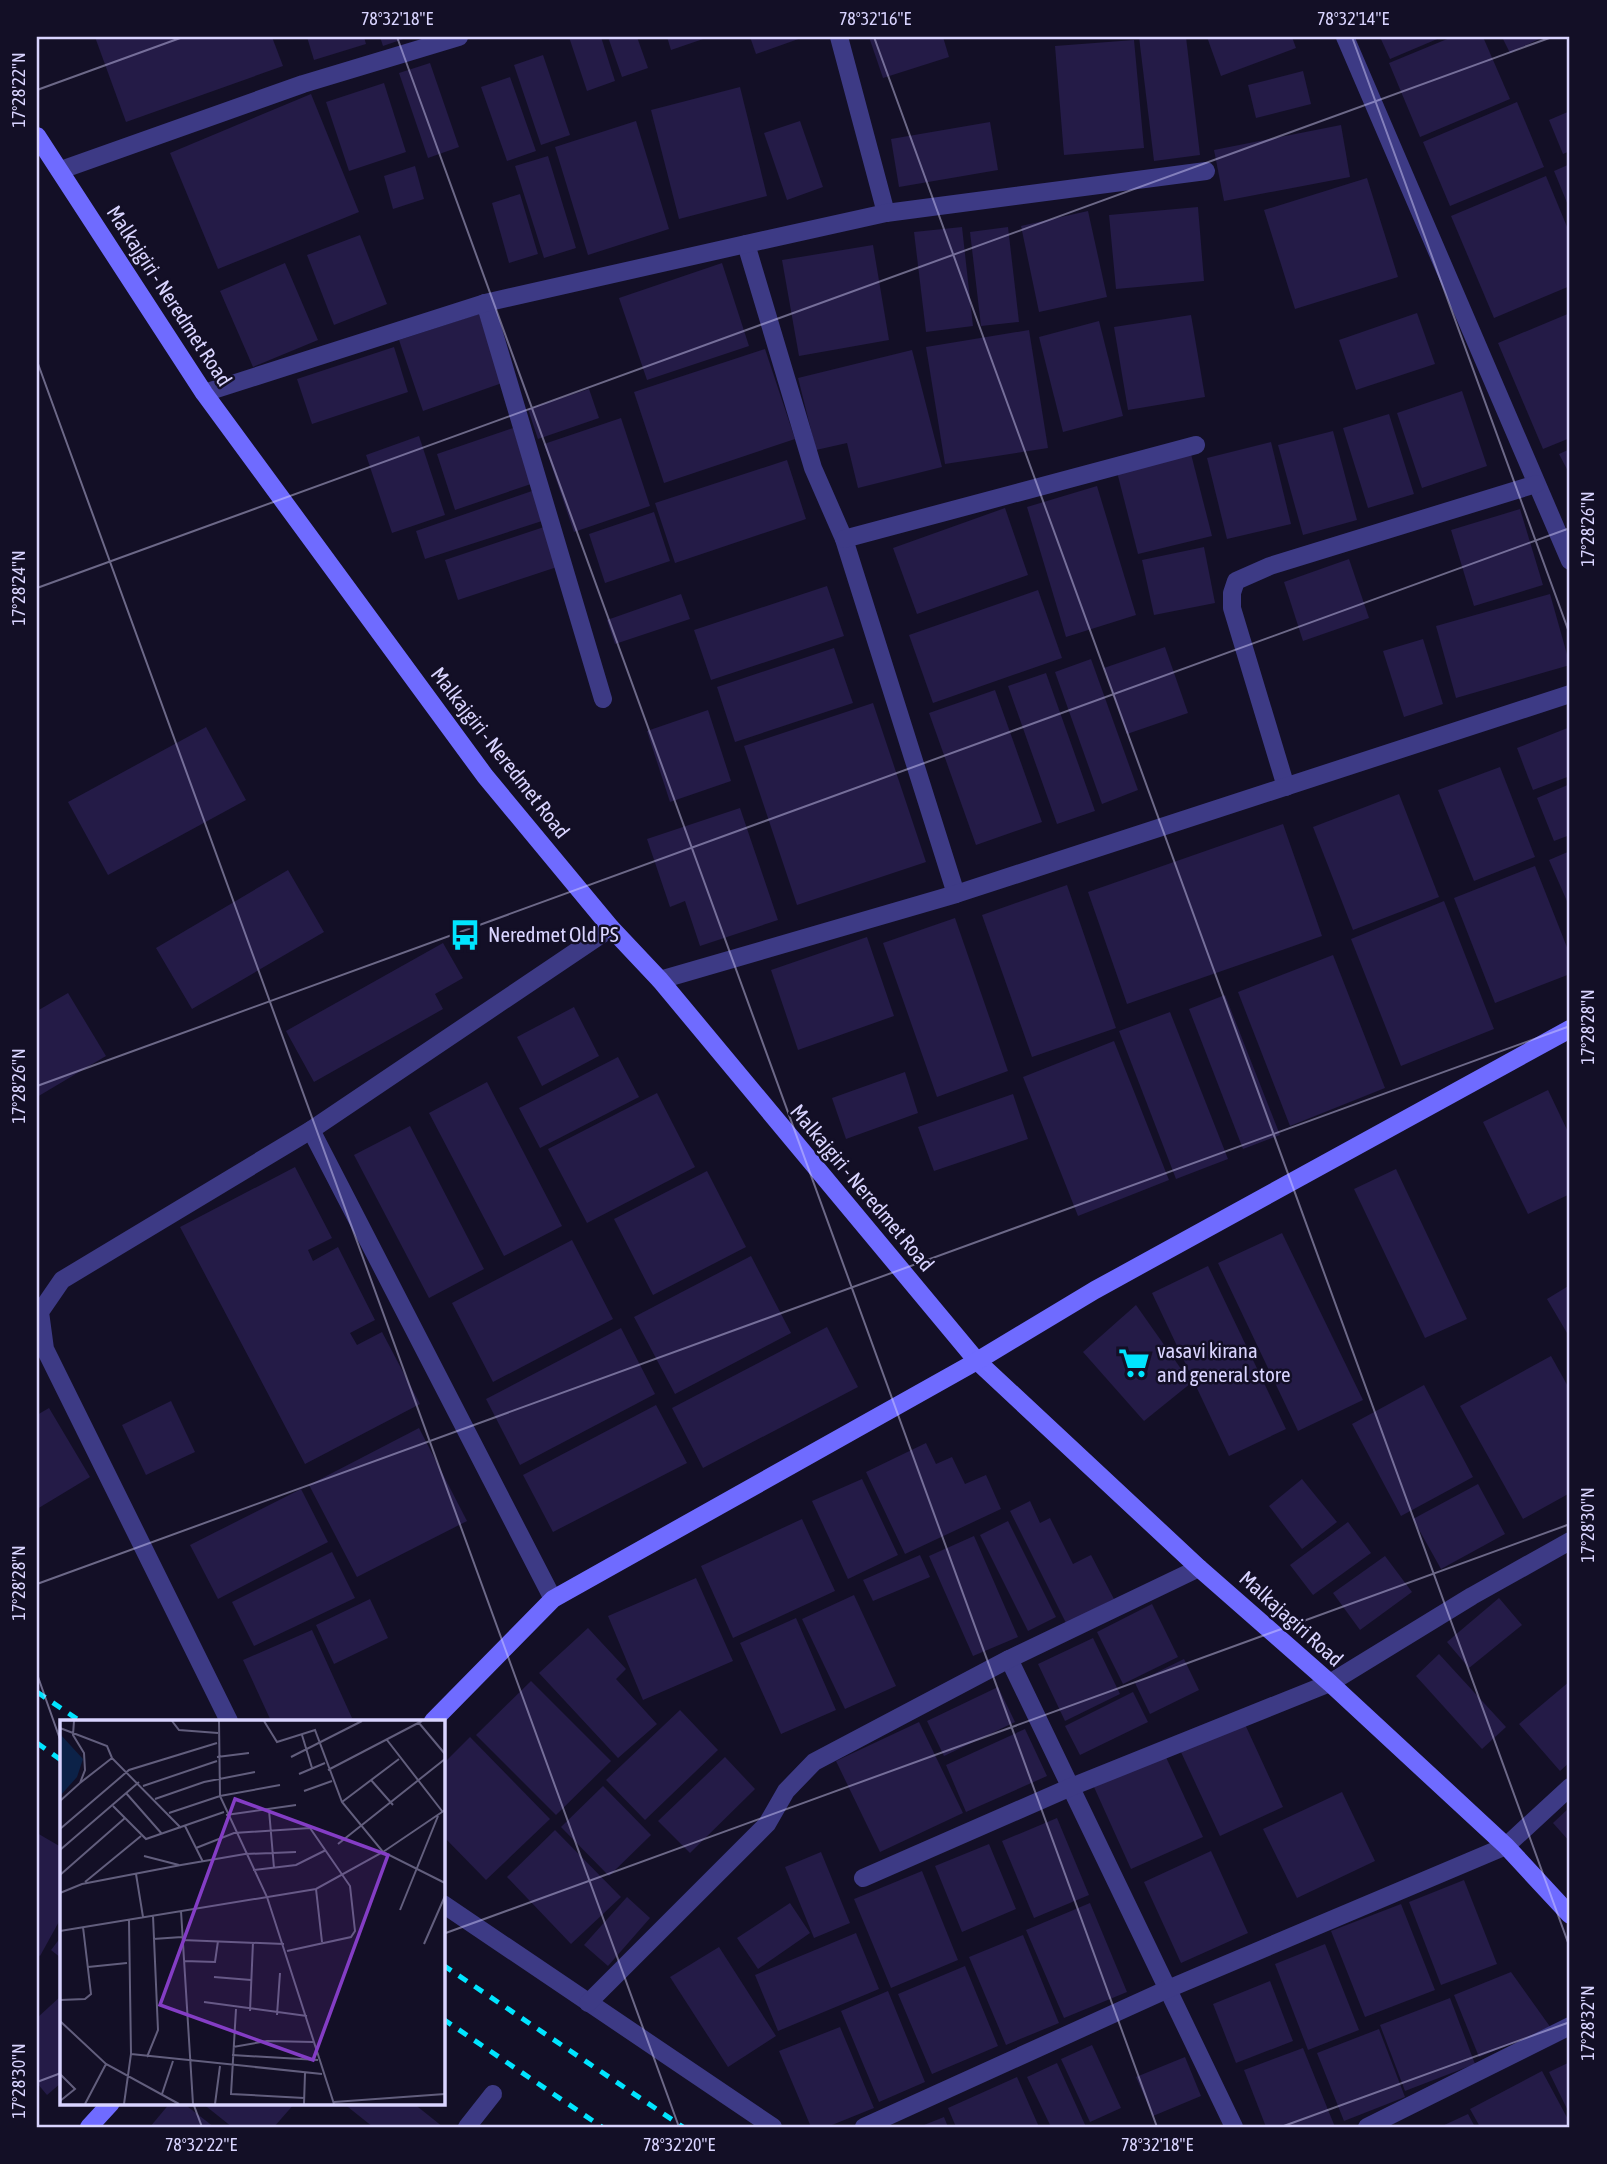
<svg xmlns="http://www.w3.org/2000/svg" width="1607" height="2164" font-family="'Asap Condensed',sans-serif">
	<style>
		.building { fill: #241b47 }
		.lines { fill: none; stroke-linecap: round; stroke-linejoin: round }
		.street { stroke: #3d3a85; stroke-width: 18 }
		.secondary { stroke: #6f6bff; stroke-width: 18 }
		.rail { stroke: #00e5ff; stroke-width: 5; stroke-dasharray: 10 9; stroke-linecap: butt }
		.ticks { fill: none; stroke: #d9d4ff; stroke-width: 2; stroke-opacity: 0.45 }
		.labels { text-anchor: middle; stroke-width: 5; stroke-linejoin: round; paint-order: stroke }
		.street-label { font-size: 21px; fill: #d9d4ff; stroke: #130f26 }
		.poi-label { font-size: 21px; fill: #d9d4ff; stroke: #130f26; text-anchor: start }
		.inset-road { fill: none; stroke: #625e7d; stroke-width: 2 }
		.view { fill: #843dc5; fill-opacity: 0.15; stroke: #843dc5; stroke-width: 3.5 }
		.inset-edge { fill: none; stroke: #d9d4ff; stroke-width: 3.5 }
		.neatline { fill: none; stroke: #d9d4ff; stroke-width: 2.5 }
		.ticks-label { font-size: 18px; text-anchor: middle; fill: #d9d4ff }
	</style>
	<rect width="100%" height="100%" fill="#130f26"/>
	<!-- building -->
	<g class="building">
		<path d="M95,37H272L283,66L126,122Z"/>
		<path d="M307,37H364L366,44L314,60Z"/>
		<path d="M380,37H409L383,46Z"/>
		<path d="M569,37H601L615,81L587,91Z"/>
		<path d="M608,37H637L648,68L622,77Z"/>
		<path d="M667,37H709L671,50Z"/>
		<path d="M750,37H804L756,54Z"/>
		<path d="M869,37H943L949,57L883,78Z"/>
		<path d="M1139,37H1186L1200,155L1154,161Z"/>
		<path d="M1207,37H1292L1296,48L1221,76Z"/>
		<path d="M1380,37H1442L1390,59Z"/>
		<path d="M1452,37H1483L1510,99L1420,137L1389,63Z"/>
		<path d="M1502,37H1543L1510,53Z"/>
		<path d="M1134,40L1144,148L1064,155L1055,46Z"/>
		<path d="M543,55L570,135L541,145L514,65Z"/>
		<path d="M430,63L459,147L428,158L399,73Z"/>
		<path d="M1303,71L1311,104L1256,118L1248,85Z"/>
		<path d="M510,77L536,151L507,161L481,87Z"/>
		<path d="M384,83L406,152L349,171L326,102Z"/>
		<path d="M740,87L767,196L679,219L651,110Z"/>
		<path d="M311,94L359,212L218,269L170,153Z"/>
		<path d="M1517,102L1544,167L1450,206L1423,142Z"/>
		<path d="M1570,111V151L1563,154L1549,120Z"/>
		<path d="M636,121L669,229L588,255L555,147Z"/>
		<path d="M800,121L823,187L787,200L764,133Z"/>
		<path d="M990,122L998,170L899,187L891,139Z"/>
		<path d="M1341,125L1350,177L1224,201L1214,150Z"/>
		<path d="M548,156L576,248L544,258L515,166Z"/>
		<path d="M1570,164V210L1554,171Z"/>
		<path d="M415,166L424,199L393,209L384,176Z"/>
		<path d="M1546,176L1570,234V286L1494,318L1451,216Z"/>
		<path d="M1367,178L1398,277L1295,309L1264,210Z"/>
		<path d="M520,194L538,254L509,263L492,203Z"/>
		<path d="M1198,207L1204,281L1116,289L1109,215Z"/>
		<path d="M1088,211L1107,297L1039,312L1021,226Z"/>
		<path d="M962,227L973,326L926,332L914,232Z"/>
		<path d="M1008,227L1019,322L981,326L970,232Z"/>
		<path d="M360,235L387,304L334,325L307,255Z"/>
		<path d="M873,245L889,340L799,356L782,260Z"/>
		<path d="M285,263L318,340L253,367L220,291Z"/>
		<path d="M722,263L749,346L647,380L619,298Z"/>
		<path d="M1417,313L1435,364L1356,390L1339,340Z"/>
		<path d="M1570,313V438L1543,449L1498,343Z"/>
		<path d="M479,314L502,383L423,411L399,340Z"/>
		<path d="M1191,315L1205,397L1128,410L1114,327Z"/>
		<path d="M1099,321L1123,416L1063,432L1039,337Z"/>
		<path d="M1029,330L1048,448L945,464L926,347Z"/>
		<path d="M394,347L408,392L312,424L297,379Z"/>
		<path d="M765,349L795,439L664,483L634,392Z"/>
		<path d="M912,350L942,467L858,488L847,443L816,450L798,378Z"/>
		<path d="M589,389L599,418L538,439L528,409Z"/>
		<path d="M1462,391L1487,466L1422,488L1397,413Z"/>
		<path d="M1389,414L1414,494L1368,508L1343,428Z"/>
		<path d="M621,418L650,506L574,532L544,444Z"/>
		<path d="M513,428L531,484L455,510L437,454Z"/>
		<path d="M1333,431L1357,520L1303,535L1278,445Z"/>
		<path d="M419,436L445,515L392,533L366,455Z"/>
		<path d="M1271,442L1291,524L1227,539L1207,458Z"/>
		<path d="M1570,449V475L1559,454Z"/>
		<path d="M1191,454L1212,536L1138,554L1117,472Z"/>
		<path d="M787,460L806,519L675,563L655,503Z"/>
		<path d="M1097,486L1136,615L1066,637L1027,507Z"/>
		<path d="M532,491L542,521L425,559L416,531Z"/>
		<path d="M1005,508L1028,575L917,614L893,548Z"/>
		<path d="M1520,509L1543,585L1474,606L1451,530Z"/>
		<path d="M654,512L670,561L605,583L589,534Z"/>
		<path d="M544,527L557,567L458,600L445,560Z"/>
		<path d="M1204,547L1215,603L1154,615L1142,560Z"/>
		<path d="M1349,559L1369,618L1303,641L1284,582Z"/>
		<path d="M827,586L844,636L711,680L694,630Z"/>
		<path d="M1038,590L1062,658L933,703L909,635Z"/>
		<path d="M681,594L690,619L615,644L607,620Z"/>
		<path d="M1550,594L1570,665L1456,698L1436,626Z"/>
		<path d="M1423,639L1443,704L1404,717L1383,651Z"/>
		<path d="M1165,647L1188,713L1127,734L1104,668Z"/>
		<path d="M834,648L853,703L735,742L717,687Z"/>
		<path d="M1091,659L1138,790L1102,804L1055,672Z"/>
		<path d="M1046,673L1095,811L1057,824L1008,686Z"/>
		<path d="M995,690L1042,822L976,845L929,713Z"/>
		<path d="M873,703L926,862L797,905L744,746Z"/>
		<path d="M708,710L731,781L670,802L647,731Z"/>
		<path d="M206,727L246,800L108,875L68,802Z"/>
		<path d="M1570,727V776L1533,790L1517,748Z"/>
		<path d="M1500,767L1535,857L1474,881L1438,790Z"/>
		<path d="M1570,784V835L1554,841L1537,798Z"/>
		<path d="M1399,794L1439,897L1353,930L1313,827Z"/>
		<path d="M740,808L778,920L700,946L685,901L670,907L647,839Z"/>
		<path d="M1283,824L1322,936L1127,1004L1088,892Z"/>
		<path d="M1570,851V908L1549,860Z"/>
		<path d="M1535,866L1570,955V974L1495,1003L1454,898Z"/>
		<path d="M288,870L324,932L192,1009L156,948Z"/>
		<path d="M1067,885L1116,1028L1032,1057L982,915Z"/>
		<path d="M1444,901L1494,1029L1401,1066L1351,939Z"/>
		<path d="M955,918L1008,1071L937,1097L883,943Z"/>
		<path d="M867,937L894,1016L798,1050L771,970Z"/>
		<path d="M443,943L463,978L435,994L443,1009L314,1082L286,1031Z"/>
		<path d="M1333,955L1385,1088L1290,1126L1238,992Z"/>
		<path d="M68,993L106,1056L37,1097V1011Z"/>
		<path d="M1225,995L1280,1135L1243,1149L1189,1009Z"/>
		<path d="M574,1007L599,1056L542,1086L517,1037Z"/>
		<path d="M1170,1012L1228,1159L1176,1179L1119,1031Z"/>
		<path d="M1114,1041L1169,1180L1078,1216L1023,1077Z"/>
		<path d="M618,1057L639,1097L540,1148L519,1108Z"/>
		<path d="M905,1072L918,1113L846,1139L832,1098Z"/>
		<path d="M487,1082L562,1226L504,1256L429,1113Z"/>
		<path d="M1548,1090L1570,1136V1194L1528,1214L1483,1122Z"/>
		<path d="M657,1093L695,1167L587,1223L548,1149Z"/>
		<path d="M1013,1094L1028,1139L934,1171L918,1127Z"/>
		<path d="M410,1126L484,1269L429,1298L354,1155Z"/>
		<path d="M295,1167L332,1238L308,1250L313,1261L338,1247L375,1320L350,1333L357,1345L382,1332L420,1404L305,1464L180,1227Z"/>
		<path d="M1396,1169L1467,1319L1425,1338L1354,1189Z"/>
		<path d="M707,1171L746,1247L653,1295L614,1219Z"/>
		<path d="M1282,1233L1363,1400L1298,1431L1218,1263Z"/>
		<path d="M572,1240L613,1319L493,1382L452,1303Z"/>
		<path d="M751,1256L791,1333L675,1394L634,1317Z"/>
		<path d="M1208,1266L1286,1429L1229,1456L1152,1293Z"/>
		<path d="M1570,1285V1338L1547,1299Z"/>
		<path d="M1136,1305L1191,1383L1144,1421L1083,1352Z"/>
		<path d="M827,1327L858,1387L703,1468L672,1408Z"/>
		<path d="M621,1328L655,1394L520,1465L486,1399Z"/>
		<path d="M1551,1356L1570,1390V1493L1523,1519L1460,1406Z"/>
		<path d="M1424,1385L1473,1477L1401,1516L1352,1424Z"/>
		<path d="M171,1401L195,1452L146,1475L122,1425Z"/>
		<path d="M656,1405L687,1463L553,1532L523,1475Z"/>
		<path d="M49,1408L90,1477L37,1509V1415Z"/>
		<path d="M419,1428L467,1521L357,1577L309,1485Z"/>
		<path d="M926,1443L936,1464L952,1457L965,1484L986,1475L1001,1509L905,1554L866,1472Z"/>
		<path d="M862,1479L898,1555L848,1579L812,1501Z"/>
		<path d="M1302,1479L1337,1522L1302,1549L1269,1506Z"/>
		<path d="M1478,1484L1505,1534L1441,1569L1413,1519Z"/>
		<path d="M301,1489L328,1542L218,1599L190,1545Z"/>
		<path d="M1030,1501L1040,1523L1050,1518L1073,1564L1091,1555L1114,1599L1066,1623L1010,1511Z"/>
		<path d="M802,1519L835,1591L733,1638L701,1566Z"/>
		<path d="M1008,1521L1056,1617L1028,1631L980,1535Z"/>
		<path d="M1348,1522L1371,1553L1313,1595L1290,1565Z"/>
		<path d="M974,1536L1018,1637L973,1656L929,1556Z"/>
		<path d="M332,1552L355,1598L254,1646L232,1602Z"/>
		<path d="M920,1555L930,1577L873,1601L863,1580Z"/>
		<path d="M1385,1556L1412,1592L1360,1630L1333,1593Z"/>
		<path d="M696,1578L733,1661L643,1700L608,1616Z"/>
		<path d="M854,1595L896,1686L845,1709L802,1619Z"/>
		<path d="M1499,1598L1522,1625L1469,1668L1447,1642Z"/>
		<path d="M370,1599L388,1638L334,1664L316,1625Z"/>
		<path d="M1152,1604L1178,1657L1123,1684L1097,1632Z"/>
		<path d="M796,1618L836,1710L781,1734L740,1643Z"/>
		<path d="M588,1628L626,1669L616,1679L657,1724L618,1758L539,1673Z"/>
		<path d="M312,1630L352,1718L345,1721H271L243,1660Z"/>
		<path d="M1093,1638L1120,1694L1065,1721L1038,1664Z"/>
		<path d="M1439,1654L1506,1727L1482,1749L1416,1676Z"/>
		<path d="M1184,1659L1199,1690L1150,1714L1135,1683Z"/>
		<path d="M531,1681L611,1761L556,1815L476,1735Z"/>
		<path d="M1570,1681V1762L1560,1771L1519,1724Z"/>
		<path d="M998,1687L1015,1722L944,1756L927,1721Z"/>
		<path d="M1133,1692L1148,1722L1080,1755L1065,1726Z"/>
		<path d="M680,1710L718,1750L645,1820L606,1780Z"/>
		<path d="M1243,1720L1283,1807L1220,1836L1180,1750Z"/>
		<path d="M919,1722L963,1813L880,1852L836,1761Z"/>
		<path d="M1025,1729L1047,1776L966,1812L946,1765Z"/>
		<path d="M470,1737L550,1819L486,1880L443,1836V1764Z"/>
		<path d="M1165,1755L1203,1837L1131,1869L1094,1787Z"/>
		<path d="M725,1757L755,1789L690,1853L658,1821Z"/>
		<path d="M603,1786L651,1835L609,1876L561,1827Z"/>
		<path d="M1342,1792L1375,1861L1297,1898L1263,1829Z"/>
		<path d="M1570,1807V1842L1553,1823Z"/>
		<path d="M1057,1818L1089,1895L1034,1918L1002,1841Z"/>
		<path d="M555,1830L621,1897L571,1944L507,1877Z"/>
		<path d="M37,1833L61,1847V1918L40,1956L37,1954Z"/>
		<path d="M989,1844L1016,1909L962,1932L935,1866Z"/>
		<path d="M1211,1851L1248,1933L1181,1963L1144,1882Z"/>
		<path d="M821,1852L850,1923L814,1938L785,1867Z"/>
		<path d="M922,1871L958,1960L891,1988L854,1899Z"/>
		<path d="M1464,1880L1497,1964L1441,1985L1409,1902Z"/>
		<path d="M627,1897L650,1918L608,1966L584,1945Z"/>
		<path d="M790,1903L810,1933L758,1969L737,1938Z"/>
		<path d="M1090,1903L1127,1992L1064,2018L1026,1930Z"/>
		<path d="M1401,1904L1435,1990L1365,2017L1331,1931Z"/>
		<path d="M856,1933L879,1989L778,2031L755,1975Z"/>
		<path d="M1023,1935L1059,2023L1006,2045L969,1957Z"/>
		<path d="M61,1937V1958L51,1950Z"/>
		<path d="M1325,1944L1359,2030L1308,2050L1275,1964Z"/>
		<path d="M719,1947L776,2036L728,2067L670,1977Z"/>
		<path d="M965,1966L998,2046L932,2074L898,1994Z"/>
		<path d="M1511,1972L1551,2028L1479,2057L1454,1995Z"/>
		<path d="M1270,1981L1293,2041L1236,2063L1213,2004Z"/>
		<path d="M888,1991L925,2082L879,2102L841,2011Z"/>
		<path d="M61,1996V2083L47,2095L37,2083V2018Z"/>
		<path d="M1450,1998L1475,2064L1405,2091L1380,2025Z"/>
		<path d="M840,2027L874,2108L827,2127H811L779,2051Z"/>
		<path d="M1379,2029L1405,2097L1344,2121L1317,2053Z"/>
		<path d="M1092,2045L1121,2108L1090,2122L1061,2059Z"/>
		<path d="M1303,2048L1335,2127H1266L1244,2070Z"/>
		<path d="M1185,2057L1201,2096L1153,2116L1136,2077Z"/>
		<path d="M1570,2062V2115L1549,2072Z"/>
		<path d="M1057,2063L1086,2127H1051L1027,2077Z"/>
		<path d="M1542,2071L1570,2123V2127H1480L1470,2109Z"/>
		<path d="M1017,2077L1039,2127H956L948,2108Z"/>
		<path d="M170,2103H183L214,2127H150Z"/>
		<path d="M202,2103H295L274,2127H232Z"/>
		<path d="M343,2103H413L443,2127H373Z"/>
		<path d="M1468,2114L1475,2127H1440Z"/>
		<path d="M944,2117L948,2127H919Z"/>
	</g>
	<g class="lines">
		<!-- street -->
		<g class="street">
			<path d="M839,37L886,213"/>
			<path d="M1345,37L1570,561"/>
			<path d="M61,170L303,84L459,37"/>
			<path d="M746,244L813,468L844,539L956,894"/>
			<path d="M485,303L603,699"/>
			<path d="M204,393L485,303L746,244L886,213L1206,171"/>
			<path d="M844,539L1196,445"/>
			<path d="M1286,787L1232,608V593L1236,581L1270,566L1536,484"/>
			<path d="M660,980L956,894L1570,694"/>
			<path d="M311,1130L553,1599"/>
			<path d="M1009,1659L1234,2127"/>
			<path d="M229,1721L45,1349L40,1312L62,1280L311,1130L611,928"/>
			<path d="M863,1878L1071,1787L1330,1683L1472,1596L1570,1541"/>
			<path d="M443,1904L773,2127"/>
			<path d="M588,2003L767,1824L786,1791L814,1762L1009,1659L1199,1568"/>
			<path d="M467,2127L493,2094"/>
			<path d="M864,2127L1168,1989L1506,1846L1570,1787"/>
			<path d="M1367,2127L1570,2026"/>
		</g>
		<!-- secondary -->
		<g class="secondary">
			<path d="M37,136L204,393L485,776L611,928L660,980L977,1361L1199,1568L1330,1683L1506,1846L1570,1915"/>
			<path d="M433,1721L553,1599L977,1361L1095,1290L1570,1029"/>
			<path d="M89,2127L111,2103"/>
		</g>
		<!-- rail -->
		<g class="rail">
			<path d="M37,1692L80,1721"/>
			<path d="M37,1743L61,1760"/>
			<path d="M443,1965L683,2127"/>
			<path d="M443,2019L602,2127"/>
		</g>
	</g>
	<!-- ticks -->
	<path class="ticks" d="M397,37L1157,2127M874,37L1570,1948M1352,37L1570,635M37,90L183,37M37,361L679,2127M37,588L1552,37M37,1086L1570,528M37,1584L1570,1026M37,1674L61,1742M443,1934L1570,1524M37,2082L61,2073M193,2103L202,2127M1281,2127L1570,2022"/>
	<!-- icons -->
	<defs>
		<symbol id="bus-bare" viewBox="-9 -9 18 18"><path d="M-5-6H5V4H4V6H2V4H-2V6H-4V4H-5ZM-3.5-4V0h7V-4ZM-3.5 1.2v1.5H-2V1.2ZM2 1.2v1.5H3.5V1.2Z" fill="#00e5ff" stroke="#130f26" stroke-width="2.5" paint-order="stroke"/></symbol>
		<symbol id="supermarket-bare" viewBox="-9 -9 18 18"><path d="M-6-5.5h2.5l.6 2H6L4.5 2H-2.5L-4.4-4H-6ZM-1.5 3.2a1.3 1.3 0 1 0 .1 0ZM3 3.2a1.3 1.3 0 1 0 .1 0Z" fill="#00e5ff" stroke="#130f26" stroke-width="2.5" paint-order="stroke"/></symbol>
	</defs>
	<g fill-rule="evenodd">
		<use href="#bus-bare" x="443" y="913" width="44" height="44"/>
		<use href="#supermarket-bare" x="1112" y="1341" width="44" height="44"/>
	</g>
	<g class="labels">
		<!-- street labels -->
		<g class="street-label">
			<text transform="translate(169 296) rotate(57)" y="7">Malkajgiri - Neredmet Road</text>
			<text transform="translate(500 753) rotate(52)" y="7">Malkajgiri - Neredmet Road</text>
			<text transform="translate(862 1188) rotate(50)" y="7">Malkajgiri - Neredmet Road</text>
			<text transform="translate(1291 1619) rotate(42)" y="7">Malkajagiri Road</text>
		</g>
		<!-- poi labels -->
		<g class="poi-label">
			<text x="488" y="942">Neredmet Old PS</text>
			<text x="1157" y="1358">vasavi kirana<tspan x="1157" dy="24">and general store</tspan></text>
		</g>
	</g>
	<!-- overview -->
	<g transform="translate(60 1720)">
		<rect width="385" height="385" fill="#130f26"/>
		<path d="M0,14L23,39L17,57L0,76Z" fill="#0c2248"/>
		<path class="inset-road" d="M112,1L119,10L158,13M159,1L160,76L207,177L274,384M204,1L217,22L255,10L282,82L323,132L385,163M359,3L385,34M0,8L47,26L52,38M242,15L252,48M327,20L382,91M157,37L189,33M231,37L302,1M268,50L362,1M239,54L265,43M311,60L333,85M20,63L52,38L121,108M83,66L157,41M244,71L272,61M66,73L102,114M95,79L144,62L195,52M0,81L20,63L25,50L24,33L13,15L14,1M282,82L339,39M53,86L86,119L164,92M209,90L214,148M109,93L160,76L220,65M166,95L236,85M125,106L143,142M0,109L69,50L157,23M278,124L385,39M136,128L174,113L250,108L290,166L295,211L291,217L227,231M0,130L79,62M84,136L119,145M193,150L236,145L266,130M76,154L83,197M0,155L65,98M25,162L81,116M256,169L262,222M0,173L22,164L121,145L185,134L236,132M340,190L378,96M121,191L133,384M0,211L256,169L323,132L385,90M93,219L122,217M122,220L224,224M364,224L385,176M124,241L155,242L158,221M28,247L67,243M154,257L191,260M0,280L25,279L31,274L23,207M144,282L247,296M176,289L171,374L244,378M190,291L193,222M217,295L220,253M0,301L46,344L119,384M173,327L207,321L253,322M71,334L262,354M172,335L258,340M87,337L98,310L93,196M0,354L15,369L0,381M102,374L113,341M274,382L385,374M25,384L46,344M64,384L71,334L69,200M155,384L160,346M244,384L245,353"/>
		<path class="view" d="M175,79L328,135L253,340L100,285Z"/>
		<rect width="385" height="385" class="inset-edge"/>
	</g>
	<!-- border -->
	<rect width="1607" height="2164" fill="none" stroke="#130f26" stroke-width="77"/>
	<rect x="38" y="38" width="1530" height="2088" class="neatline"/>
	<g class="ticks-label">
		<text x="397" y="25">78°32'18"E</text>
		<text x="875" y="25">78°32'16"E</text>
		<text x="1353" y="25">78°32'14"E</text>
		<text transform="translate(19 90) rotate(-90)" y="6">17°28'22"N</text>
		<text transform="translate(1588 529) rotate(-90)" y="6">17°28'26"N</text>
		<text transform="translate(19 588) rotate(-90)" y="6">17°28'24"N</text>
		<text transform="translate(1588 1027) rotate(-90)" y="6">17°28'28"N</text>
		<text transform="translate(19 1086) rotate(-90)" y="6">17°28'26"N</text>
		<text transform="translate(1588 1525) rotate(-90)" y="6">17°28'30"N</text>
		<text transform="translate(19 1583) rotate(-90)" y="6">17°28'28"N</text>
		<text transform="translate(1588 2023) rotate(-90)" y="6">17°28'32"N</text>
		<text transform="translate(19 2081) rotate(-90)" y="6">17°28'30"N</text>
		<text x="201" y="2151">78°32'22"E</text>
		<text x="679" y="2151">78°32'20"E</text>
		<text x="1157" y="2151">78°32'18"E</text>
	</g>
</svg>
